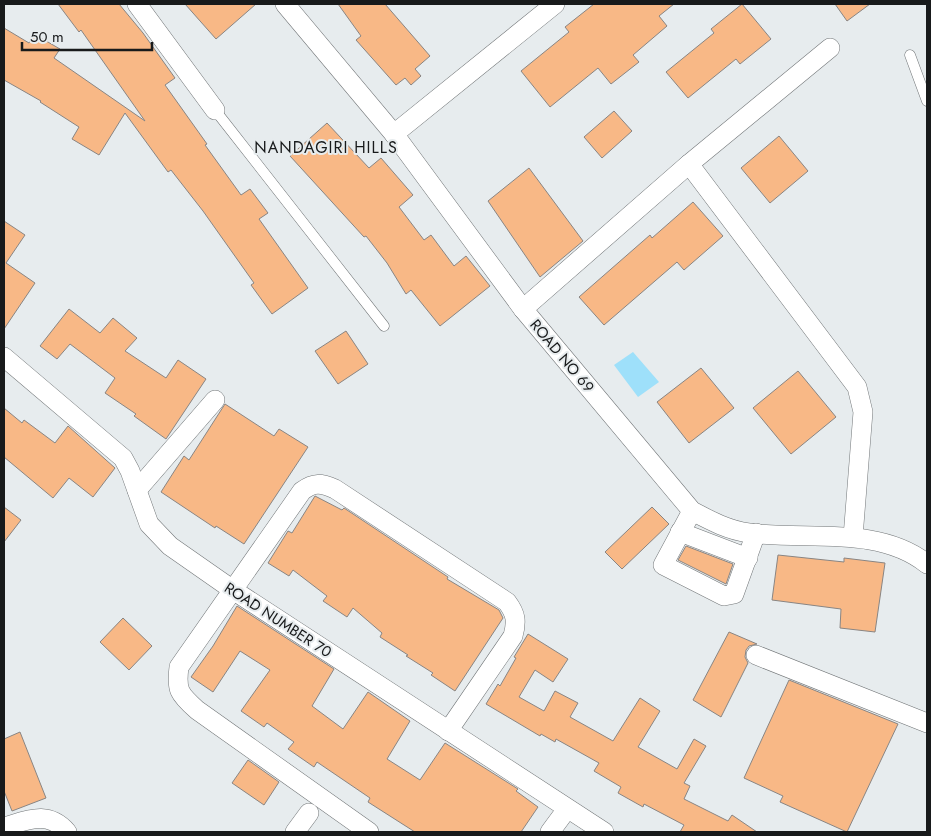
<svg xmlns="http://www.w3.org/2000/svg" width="931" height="836" font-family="Jost,sans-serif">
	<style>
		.green { fill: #9ee0fa }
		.building { fill: #f8b886; stroke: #898583 }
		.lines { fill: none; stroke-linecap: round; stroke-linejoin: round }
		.service-casing { stroke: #727678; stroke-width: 11 }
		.minor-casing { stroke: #727678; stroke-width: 20 }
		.service { stroke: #fff; stroke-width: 10 }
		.minor { stroke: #fff; stroke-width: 19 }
		.labels { text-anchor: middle; stroke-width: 4; stroke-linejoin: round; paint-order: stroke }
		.street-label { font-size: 15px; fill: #181a1b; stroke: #e7ecee }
		.neighbourhood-label { font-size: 16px; letter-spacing: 1px; fill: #181a1b; stroke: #e7ecee }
	</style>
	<rect width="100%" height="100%" fill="#e7ecee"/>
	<!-- green -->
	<path class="green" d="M633,352L659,382L638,397L614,365Z"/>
	<!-- building -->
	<g class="building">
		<path d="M58,4H119L143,33L175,78L165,85L207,144L205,145L241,195L250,189L268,213L259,219L308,288L272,314L251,285L254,283L203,211L171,170L168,172L125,113L99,155L72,139L79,127L40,102L41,101L4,80V28L29,43L34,34L60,49L54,58L145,121L81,30L79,32Z"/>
		<path d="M185,4H256L216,39Z"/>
		<path d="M338,4H385L430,56L415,69L421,76L411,85L405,78L396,85L356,40L361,36Z"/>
		<path d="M594,4H674L659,16L667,26L633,55L639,62L611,84L598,68L550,107L521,71L569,32L565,27Z"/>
		<path d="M742,4L771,39L740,64L736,59L688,98L666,72L714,33L711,29Z"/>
		<path d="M835,4H870L847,21Z"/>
		<path d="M614,111L632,131L602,158L584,137Z"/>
		<path d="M327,123L369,168L381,158L413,195L399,207L424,240L431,235L454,266L466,256L490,286L440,326L411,290L406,294L387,263L366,236L364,237L290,156Z"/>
		<path d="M779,136L808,171L770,203L741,168Z"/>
		<path d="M529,168L583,241L540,277L488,201Z"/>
		<path d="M693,202L723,236L684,270L677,262L604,325L579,297L650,235L652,238Z"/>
		<path d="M4,221L25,235L6,263L35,283L4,329Z"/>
		<path d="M69,309L100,333L113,318L137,338L125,351L166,378L178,360L206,379L166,439L134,416L136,414L105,393L115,378L70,344L57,359L40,346Z"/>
		<path d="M346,331L368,364L338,384L315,351Z"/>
		<path d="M701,368L734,408L689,443L657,402Z"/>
		<path d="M798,371L836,417L791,454L753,408Z"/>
		<path d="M225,404L274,436L279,429L308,447L244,544L216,526L215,528L161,492L184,456L189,460Z"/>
		<path d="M4,408L22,423L24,420L55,443L68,426L115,468L93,497L69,478L53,498L4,457Z"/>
		<path d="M315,496L342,510L344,508L448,577L447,579L499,610L503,618L455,691L431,675L433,673L406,656L408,655L380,637L382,633L353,608L347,617L323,601L327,596L293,570L289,576L268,563L288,531L292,533Z"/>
		<path d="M4,507L21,520L4,542Z"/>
		<path d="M652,507L669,524L622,569L605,552Z"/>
		<path d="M686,546L733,564L726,584L678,560Z"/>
		<path d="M778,555L844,562V558L885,563L875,632L840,628L841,609L772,600Z"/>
		<path d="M237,606L334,669L312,706L343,729L368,692L410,721L387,759L420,780L445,743L518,789L516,791L538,807L521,832H415L368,802L370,798L317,762L314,767L288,749L294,742L267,723L264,727L241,711L270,670L240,651L213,692L191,677L213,646Z"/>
		<path d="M123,618L152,646L129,670L100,642Z"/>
		<path d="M729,632L757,644L749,646L746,650L745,657L748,663L721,717L693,700Z"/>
		<path d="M528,634L568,659L553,682L535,670L519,697L544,711L555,691L578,703L570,717L613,741L640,698L660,711L638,747L677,769L694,739L706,746L684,783L690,786L684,799L728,821L732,815L757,832H680L684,825L644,804L643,807L618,793L621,787L594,771L599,763L556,739L555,742L541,734L540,736L486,704L498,684L500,686L516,658L514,657Z"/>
		<path d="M789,680L898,724L847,832L780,802L783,796L744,778Z"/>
		<path d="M20,732L46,798L12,811L4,791V739Z"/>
		<path d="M248,760L279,782L264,805L232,783Z"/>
	</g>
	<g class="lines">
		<defs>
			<g id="service">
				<path d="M910,55L927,101"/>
				<path d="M215,110L384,326"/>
			</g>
			<g id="minor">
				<path d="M137,4L215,110"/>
				<path d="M285,4L394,134L523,309L692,511C711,521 728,530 749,533C806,541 878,525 927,564"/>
				<path d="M394,134L555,4"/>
				<path d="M689,164L857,387L863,412L853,537"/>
				<path d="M523,309L689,164L830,48"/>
				<path d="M4,357L123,458L130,471L149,524L170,546L233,590L604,832"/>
				<path d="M137,490L215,400"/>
				<path d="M692,511L663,565L724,596L734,594L756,533"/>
				<path d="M680,532L748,558"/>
				<path d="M756,655L927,723"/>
				<path d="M4,827C28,820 48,810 67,832"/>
				<path d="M295,832L309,813"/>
				<path d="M369,832L197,710C179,694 176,690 179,667L302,491C314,482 321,483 335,489L507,602C516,614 517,621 513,636L448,731"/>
				<path d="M550,832L567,809"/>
			</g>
		</defs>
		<!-- service casing -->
		<use href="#service" class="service-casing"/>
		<!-- minor casing -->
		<use href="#minor" class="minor-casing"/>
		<!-- service -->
		<use href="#service" class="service"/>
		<!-- minor -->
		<use href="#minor" class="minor"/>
	</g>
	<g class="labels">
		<!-- street labels -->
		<g class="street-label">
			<text transform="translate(562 356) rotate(50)" y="5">ROAD NO 69</text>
			<text transform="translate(278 620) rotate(33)" y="5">ROAD NUMBER 70</text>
		</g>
		<!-- neighbourhood labels -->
		<g class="neighbourhood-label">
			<text x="326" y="153">NANDAGIRI HILLS</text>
		</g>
	</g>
	<!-- border -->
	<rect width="931" height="836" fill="none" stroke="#181a1b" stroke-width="10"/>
	<!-- scale -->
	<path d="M22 42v8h130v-8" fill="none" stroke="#181a1b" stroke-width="2.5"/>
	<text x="30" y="42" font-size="15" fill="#181a1b" stroke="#e7ecee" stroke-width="4" paint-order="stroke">50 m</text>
</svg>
